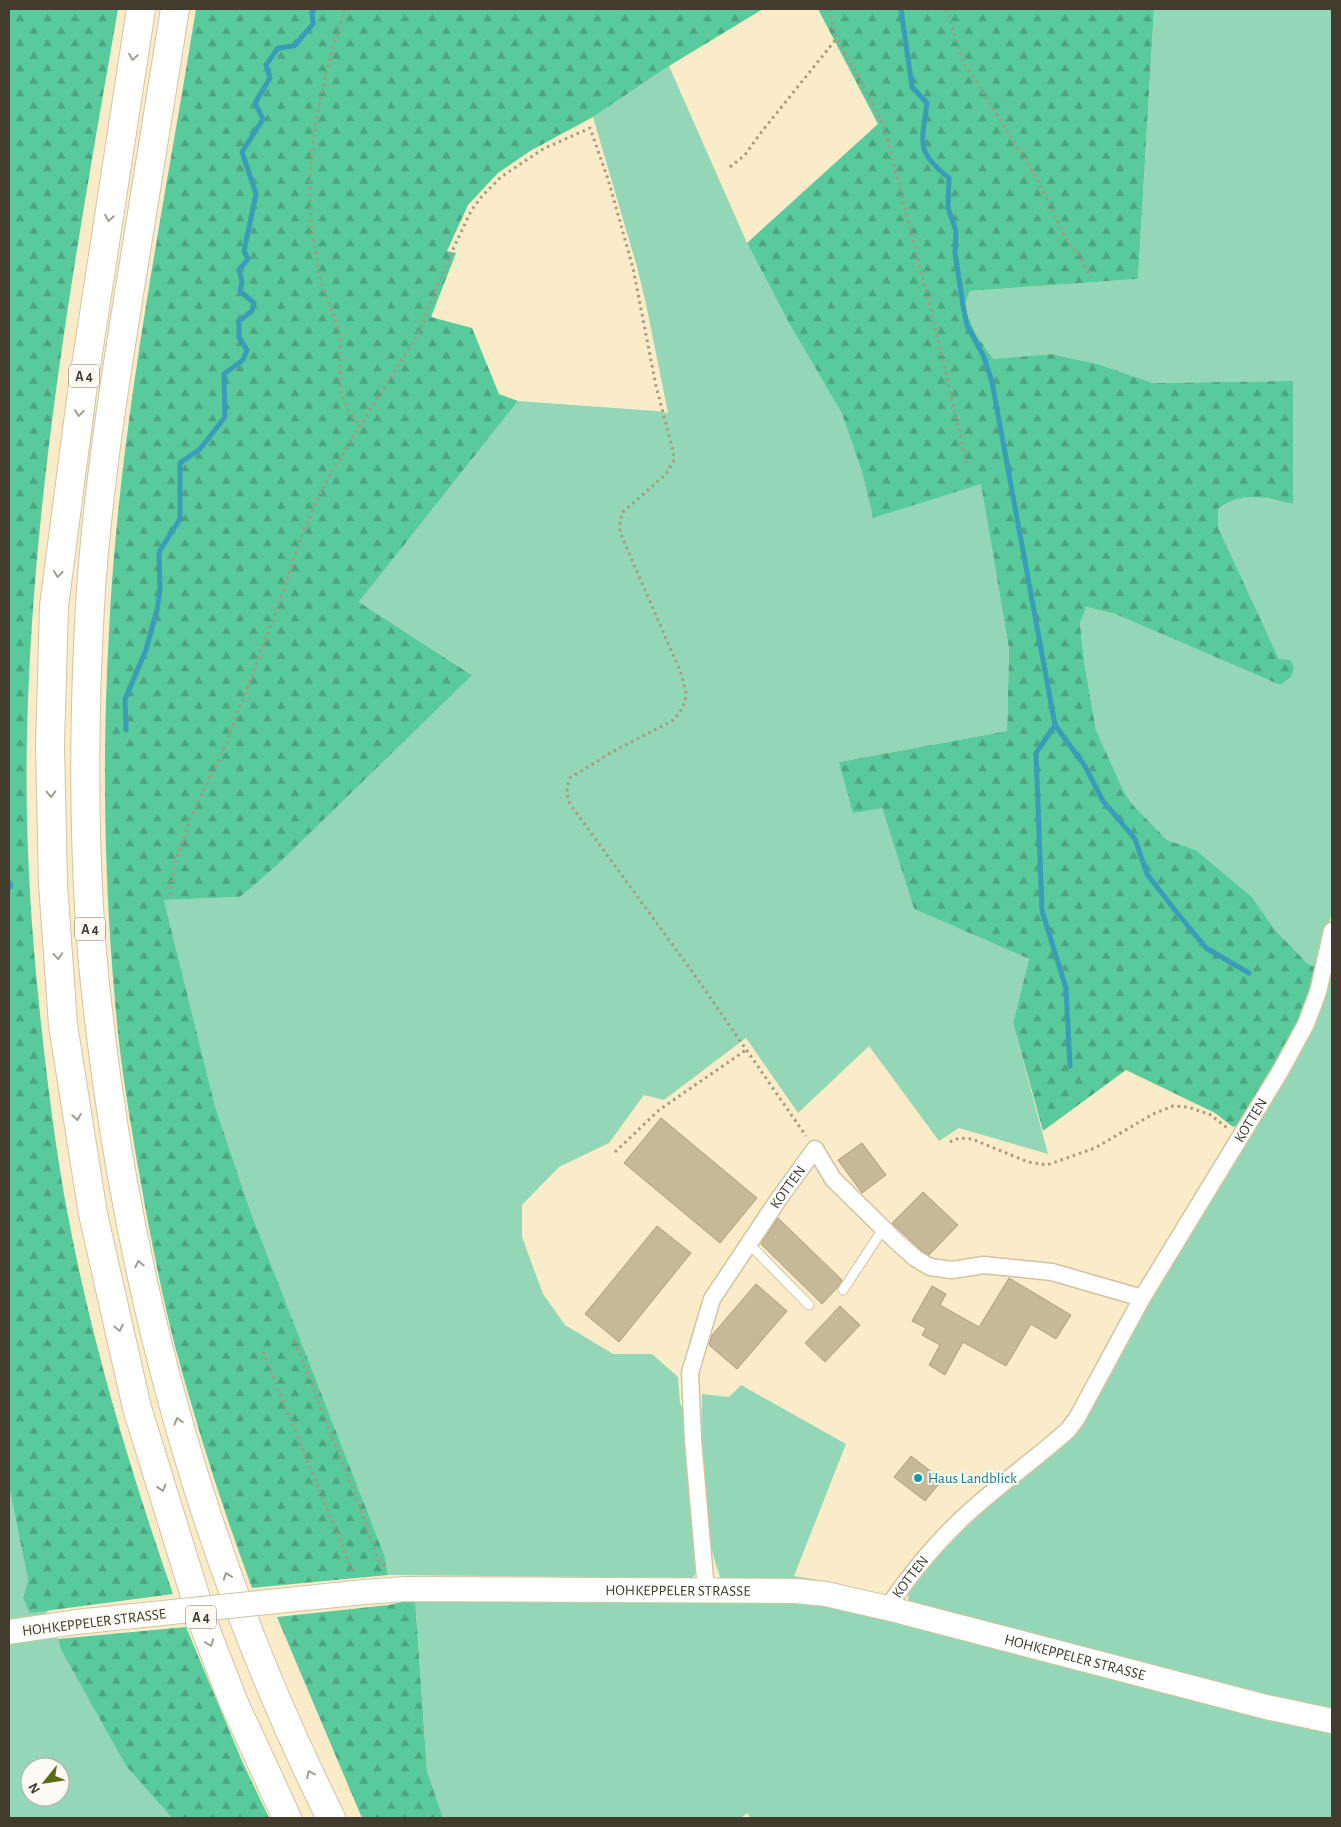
<svg xmlns="http://www.w3.org/2000/svg" width="1341" height="1827" font-family="'Alegreya Sans',sans-serif">
	<style>
		.grass { fill: #93d7b7; fill-rule: evenodd }
		.forest { fill: url(#forest-firs) }
		.lines { fill: none; stroke-linecap: round; stroke-linejoin: round }
		.stream { stroke: #399db9; stroke-width: 5 }
		.building { fill: #c6b997; stroke: #ac9f7e }
		.lane-casing { stroke: #d2c4a2; stroke-width: 11 }
		.street-casing { stroke: #d2c4a2; stroke-width: 19 }
		.secondary-casing { stroke: #d2c4a2; stroke-width: 26 }
		.highway-casing { stroke: #d2c4a2; stroke-width: 30 }
		.path { stroke: #a49a80; stroke-width: 3; stroke-dasharray: 2.5 4; stroke-linecap: butt }
		.lane { stroke: #fff; stroke-width: 9 }
		.street { stroke: #fff; stroke-width: 16 }
		.secondary { stroke: #fff; stroke-width: 24 }
		.highway { stroke: #fff; stroke-width: 28 }
		.secondary-bridge-casing { stroke: #d2c4a2; stroke-width: 26; stroke-linecap: butt }
		.secondary-bridge { stroke: #fff; stroke-width: 24 }
		.oneway { stroke: #a09e96 }
		.culture-dot { fill: #0f9aa8; stroke: #fdfaf3; stroke-width: 2 }
		.labels { text-anchor: middle; stroke-width: 4; stroke-linejoin: round; paint-order: stroke }
		.shield { fill: #fdfaf3; stroke: #797569; stroke-width: 1 }
		.shield-label { font-size: 14px; font-weight: bold; fill: #413c2e }
		.street-label { font-size: 15px; fill: #413c2e; stroke: #fdfaf3 }
		.culture-label { font-size: 15px; fill: #0d838f; stroke: #fdfaf3; text-anchor: start }
	</style>
	<defs>
		<pattern id="forest-firs" width="22" height="20" patternUnits="userSpaceOnUse" patternTransform="scale(1.25)"><rect width="22" height="20" fill="#59ca9c"/><path d="M5 1l3.5 6h-7zM16 11l3.5 6h-7z" fill="#4ba580"/></pattern>
	</defs>
	<rect width="100%" height="100%" fill="#faecc8"/>
	<!-- grass -->
	<g class="grass">
		<path d="M1154,9H1332V911L1318,968L1308,964L1275,930L1252,897L1196,850L1167,840L1132,804L1123,790L1096,730L1084,661L1080,623L1085,607L1115,614L1280,685L1279,659L1218,527V509C1247,488 1263,499 1293,504V381L1153,383L1098,364L1051,354L993,359L976,334L964,307L970,291L1138,279Z"/>
		<path d="M669,66L747,243L790,325L842,414L862,472L873,518L981,483L1009,649L1007,731L839,762L882,808L914,909L1029,959L1013,1023L1048,1154L959,1128L939,1141L869,1046L798,1113L746,1038L664,1100L644,1095L609,1143L559,1167L522,1205V1237L543,1294L565,1325L613,1354H652L678,1377L680,1403L686,1417L698,1571L692,1578L388,1575L385,1557L251,1213L215,1106L164,900L240,897L471,674L359,602L518,401L656,411L668,413L646,304L637,267L593,117Z"/>
		<path d="M1332,955V1713L914,1607L908,1599L909,1589L950,1539L985,1507L1073,1436Z"/>
		<path d="M741,1385L846,1444L794,1576L836,1583L871,1594L721,1583L717,1579L720,1577C699,1519 701,1455 702,1394L729,1397Z"/>
		<path d="M9,1486L28,1580L23,1598L30,1612L49,1610L42,1617L9,1623Z"/>
		<path d="M415,1599L830,1603L1332,1729V1818H751L747,1813L741,1818H443L427,1771Z"/>
		<path d="M54,1635L58,1639L61,1650L126,1766L172,1818H9V1641ZM30,1767H60V1797H30Z"/>
	</g>
	<!-- forest -->
	<g class="forest">
		<path d="M9,9H118C76,250 32,492 27,738C25,827 30,916 39,1004C46,1071 54,1139 66,1205C90,1337 129,1467 173,1594L30,1613L23,1598L28,1580L9,1486Z"/>
		<path d="M196,9H763L669,66L593,117L530,151L498,173L468,205L447,251L456,253L431,317L472,328L499,394L518,401L359,602L472,675L277,865L240,897L164,900L215,1106L251,1213L385,1557L388,1575L252,1588C223,1510 198,1431 176,1350C160,1288 148,1224 137,1161C128,1108 119,1054 115,1001C104,878 102,754 109,631C119,423 163,214 196,9Z"/>
		<path d="M818,9H1154L1138,279L970,291L964,307L976,334L993,359L1051,354L1098,364L1153,383L1293,381V504C1265,498 1244,490 1218,509V527L1279,659L1290,660L1294,668L1291,677L1280,685L1115,614L1086,607L1080,623L1084,661L1096,730L1123,790L1132,804L1167,840L1196,850L1252,897L1275,930L1308,964L1318,968L1302,1016L1242,1124L1233,1127L1215,1113L1126,1070L1043,1131L1013,1023L1029,959L914,909L882,808L853,813L839,762L1007,731L1009,649L981,484L873,518L862,472L842,414L790,325L747,243L878,124Z"/>
		<path d="M415,1599L427,1771L443,1818H362L277,1617L389,1605Z"/>
		<path d="M186,1627L242,1761L269,1818H172L126,1766L61,1650L58,1639Z"/>
	</g>
	<g class="lines">
		<!-- stream -->
		<g class="stream">
			<path d="M901,9L912,87L927,103C922,143 915,151 949,178L948,208L956,231L955,253L963,305L967,325L984,357L992,382L1055,725L1036,753L1042,911L1066,988L1070,1066"/>
			<path d="M1055,725L1085,766L1103,801L1135,839L1147,874L1174,909L1206,948L1249,973"/>
			<path d="M126,730L125,699L146,650L157,610L160,590L159,552L180,519V463L200,449L225,417L224,374L243,360L247,350L239,337V321L252,311L254,303L240,291L242,282L239,270L248,259L244,251L256,194L242,152L263,119L255,103L270,78L266,65L278,48L294,46L313,24L312,12L314,9"/>
			<path d="M9,882L11,885L9,888"/>
		</g>
	</g>
	<!-- building -->
	<g class="building">
		<path d="M661,1118L757,1198L720,1243L624,1163Z"/>
		<path d="M862,1143L886,1175L862,1193L838,1160Z"/>
		<path d="M923,1192L958,1225L929,1255L921,1250L892,1223Z"/>
		<path d="M778,1218L842,1280L837,1288L822,1304L761,1244Z"/>
		<path d="M657,1226L691,1253L619,1342L585,1314Z"/>
		<path d="M1009,1278L1071,1315L1056,1339L1031,1324L1006,1366L963,1342L945,1375L929,1365L940,1345L922,1335L926,1328L912,1321L932,1286L946,1294L940,1305L979,1327Z"/>
		<path d="M756,1284L787,1311L737,1369L709,1345L712,1335Z"/>
		<path d="M840,1306L860,1325L825,1362L805,1343Z"/>
		<path d="M911,1456L942,1480L925,1501L894,1477Z"/>
	</g>
	<g class="lines">
		<defs>
			<g id="lane">
				<path d="M749,1244L809,1305"/>
				<path d="M843,1290L883,1229"/>
			</g>
			<g id="street">
				<path id="s1" d="M706,1590L693,1440L690,1373L712,1299L778,1200L815,1149L833,1179L896,1241L915,1258L930,1267L952,1270L984,1265L1052,1272L1142,1298"/>
				<path id="s2" d="M887,1608C913,1570 942,1535 977,1505C1007,1479 1039,1456 1068,1430L1077,1418L1142,1298L1281,1070L1306,1024L1318,992L1332,931"/>
			</g>
			<g id="secondary">
				<path id="s3" d="M364,1592L406,1589L796,1591L826,1594L887,1608L1266,1707L1332,1721"/>
				<path d="M9,1632L76,1622"/>
			</g>
			<g id="highway">
				<path d="M141,9L82,392L54,606L50,745L53,884L63,1025L93,1214L137,1408L206,1631L234,1703L287,1818"/>
				<path d="M175,9C161,91 148,174 135,257C117,367 99,478 91,589C84,701 83,813 90,924C93,977 100,1030 107,1082C143,1338 216,1587 331,1818"/>
			</g>
		</defs>
		<!-- lane casing -->
		<use href="#lane" class="lane-casing"/>
		<!-- street casing -->
		<use href="#street" class="street-casing"/>
		<!-- secondary casing -->
		<use href="#secondary" class="secondary-casing"/>
		<!-- highway casing -->
		<use href="#highway" class="highway-casing"/>
		<!-- path -->
		<g class="path">
			<path d="M345,9C320,86 300,169 315,250C317,261 318,273 322,283C326,300 336,316 339,333C343,355 335,380 344,401C348,410 354,418 360,426L417,336L448,260L471,211L482,196L501,177L543,149L590,128L608,179L633,268L656,386L673,451L674,460L666,474L622,513L619,527L622,537L681,673L686,693L685,702L680,712L672,721L612,752L570,778L567,787V794L570,804L696,977L806,1136"/>
			<path d="M830,9L832,23L837,38L884,125L936,331L967,465"/>
			<path d="M946,9L963,61L1036,177L1067,241L1082,260L1091,277"/>
			<path d="M730,167L745,155L759,135L837,38"/>
			<path d="M170,895L175,862L194,810L225,746L273,620L305,527L324,485L360,426"/>
			<path d="M950,1142L959,1138L972,1139L1028,1162L1047,1165L1095,1148L1153,1114L1173,1106L1188,1107L1211,1115L1227,1128"/>
			<path d="M615,1152L659,1110L746,1050"/>
			<path d="M295,1341L359,1505L378,1559L387,1569"/>
			<path d="M263,1352L354,1575"/>
		</g>
		<!-- lane -->
		<use href="#lane" class="lane"/>
		<!-- street -->
		<use href="#street" class="street"/>
		<!-- secondary -->
		<use href="#secondary" class="secondary"/>
		<!-- highway -->
		<use href="#highway" class="highway"/>
		<defs>
			<path id="secondary-bridge" d="M76,1622L364,1592"/>
		</defs>
		<!-- secondary-bridge casing -->
		<use href="#secondary-bridge" class="secondary-bridge-casing"/>
		<!-- secondary-bridge -->
		<use href="#secondary-bridge" class="secondary-bridge"/>
	</g>
	<!-- one-way arrows -->
	<defs><path id="oneway-chevron" d="M-2-3.5L2.5 0L-2 3.5" fill="none" stroke-width="1.6" stroke-linecap="round" stroke-linejoin="round" transform="scale(1.25)"/></defs>
	<g class="oneway">
		<use href="#oneway-chevron" transform="translate(133 57) rotate(99)"/>
		<use href="#oneway-chevron" transform="translate(109 218) rotate(99)"/>
		<use href="#oneway-chevron" transform="translate(79 413) rotate(97)"/>
		<use href="#oneway-chevron" transform="translate(58 574) rotate(97)"/>
		<use href="#oneway-chevron" transform="translate(51 794) rotate(89)"/>
		<use href="#oneway-chevron" transform="translate(58 956) rotate(86)"/>
		<use href="#oneway-chevron" transform="translate(77 1117) rotate(81)"/>
		<use href="#oneway-chevron" transform="translate(139 1264) rotate(-103)"/>
		<use href="#oneway-chevron" transform="translate(119 1328) rotate(77)"/>
		<use href="#oneway-chevron" transform="translate(178 1421) rotate(-106)"/>
		<use href="#oneway-chevron" transform="translate(162 1488) rotate(73)"/>
		<use href="#oneway-chevron" transform="translate(227 1576) rotate(-110)"/>
		<use href="#oneway-chevron" transform="translate(210 1643) rotate(69)"/>
		<use href="#oneway-chevron" transform="translate(310 1774) rotate(-115)"/>
	</g>
	<!-- markers -->
	<circle class="culture-dot" cx="918" cy="1478" r="5"/>
	<g class="labels">
		<!-- shield labels -->
		<g class="shield">
			<rect x="69" y="364.5" width="30" height="23" rx="4"/>
			<rect x="75" y="917.5" width="30" height="23" rx="4"/>
			<rect x="186" y="1605.5" width="30" height="23" rx="4"/>
		</g>
		<g class="shield-label">
			<text x="84" y="381">A 4</text>
			<text x="90" y="934">A 4</text>
			<text x="201" y="1622">A 4</text>
		</g>
		<!-- street labels -->
		<g class="street-label">
			<text dy="5" stroke="none"><textPath href="#s2" startOffset="615">KOTTEN</textPath></text>
			<text dy="5" stroke="none"><textPath href="#s1" startOffset="430">KOTTEN</textPath></text>
			<text dy="5" stroke="none"><textPath href="#s2" startOffset="39">KOTTEN</textPath></text>
			<text dy="5" stroke="none"><textPath href="#s3" startOffset="314">HOHKEPPELER STRASSE</textPath></text>
			<text transform="translate(94 1622) rotate(-7)" y="5">HOHKEPPELER STRASSE</text>
			<text dy="5" stroke="none"><textPath href="#s3" startOffset="719">HOHKEPPELER STRASSE</textPath></text>
		</g>
		<!-- culture labels -->
		<g class="culture-label">
			<text x="928" y="1483">Haus Landblick</text>
		</g>
	</g>
	<!-- border -->
	<rect width="1341" height="1827" fill="none" stroke="#413c2e" stroke-width="20"/>
	<!-- north arrow -->
	<g transform="translate(45 1782) rotate(240)"><circle r="24" fill="#fdfaf3" stroke="#b2aea4"/>
	<path d="M0-4L9 19L0 12L-9 19Z" fill="#5c6b16"/>
	<text y="-8" font-size="14" font-weight="bold" text-anchor="middle" fill="#413c2e">N</text>
	</g>
</svg>
